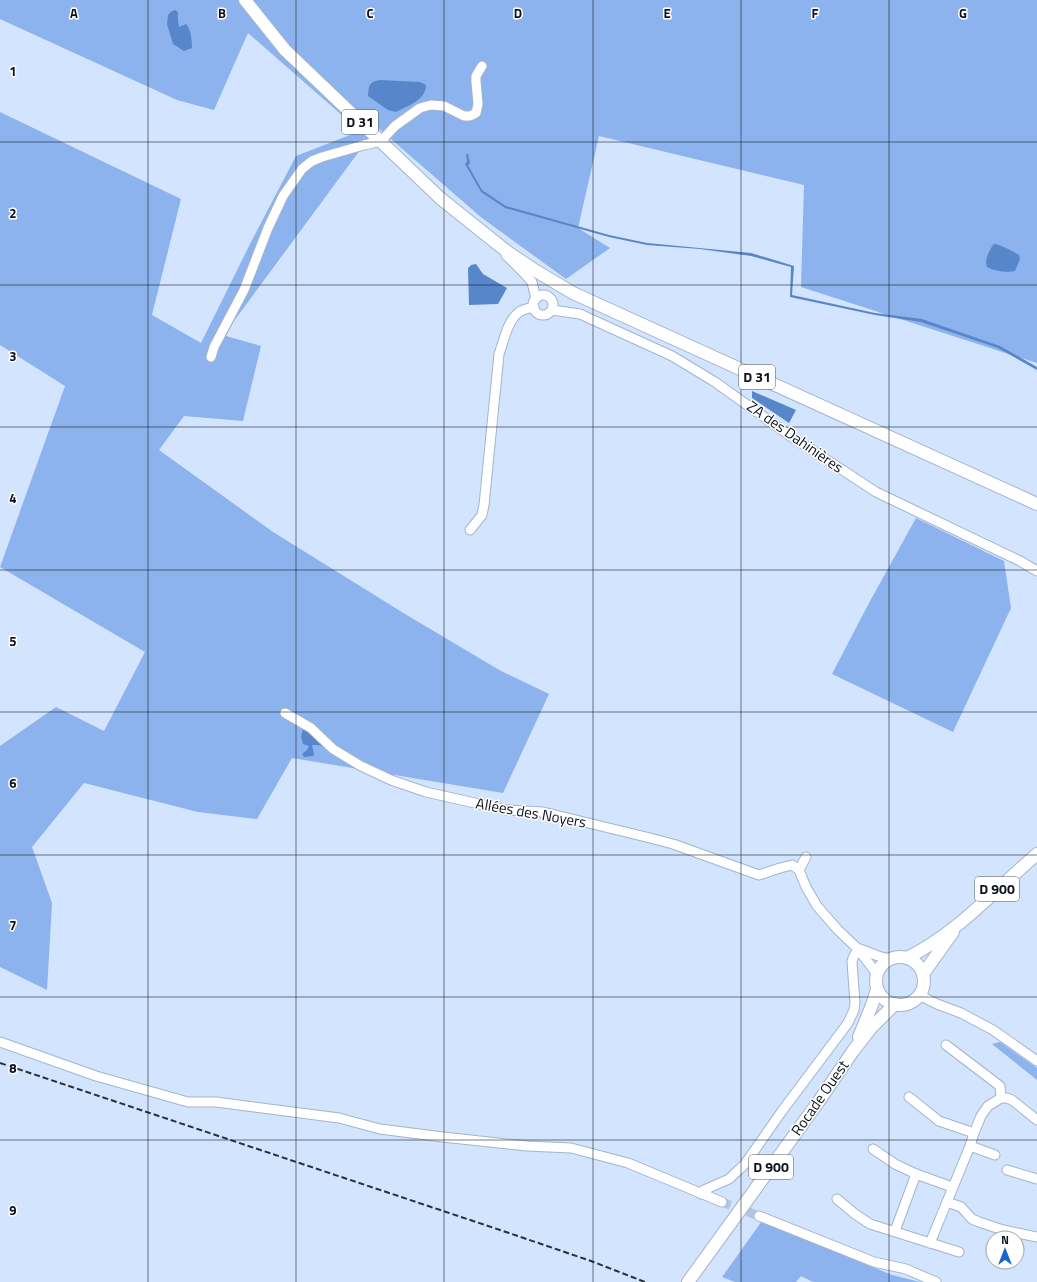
<svg xmlns="http://www.w3.org/2000/svg" width="1037" height="1282" font-family="'Titillium Web',sans-serif">
	<style>
		.green { fill: #8cb3ed }
		.water { fill: #5886ca }
		.lines { fill: none; stroke-linecap: round; stroke-linejoin: round }
		.minor-tunnel { stroke: #b4c5dc; stroke-width: 9; stroke-dasharray: 9 4.5; stroke-linecap: butt }
		.minor-casing { stroke: #a3b4cd; stroke-width: 11 }
		.major-casing { stroke: #a3b4cd; stroke-width: 14 }
		.minor { stroke: #fff; stroke-width: 9 }
		.major { stroke: #fff; stroke-width: 12 }
		.rail { stroke: #28303b; stroke-width: 2; stroke-dasharray: 6 3; stroke-linecap: butt }
		.grid { fill: none; stroke: #0d131c; stroke-width: 1; stroke-opacity: 0.55 }
		.labels { text-anchor: middle; stroke-width: 3; stroke-linejoin: round; paint-order: stroke }
		.shield { fill: #fff; stroke: #565a60; stroke-width: 1 }
		.shield-label { font-size: 14px; font-weight: bold; fill: #0d131c }
		.street-label { font-size: 15px; fill: #0d131c; stroke: #fff }
		.grid-label { font-size: 13px; text-anchor: middle; font-weight: bold; fill: #0d131c; stroke: #fff; stroke-width: 3; stroke-linejoin: round; paint-order: stroke }
	</style>
	<rect width="100%" height="100%" fill="#d2e4fe"/>
	<!-- green -->
	<g class="green">
		<path d="M0,0H1037V363L801,287L804,185L599,136L578,228L610,248L566,279L482,218L377,127L234,321L226,336L261,346L243,421L184,416L159,450L273,532L405,614L501,671L549,694L503,793L292,758L257,819L198,812L84,783L32,847L52,903L47,990L0,967V746L56,707L104,731L145,652L0,567L65,386L0,345V112L181,199L152,315L201,343L250,244L296,156L360,131L248,33L214,110L177,100L0,19Z"/>
		<path d="M916,518L1004,561L1011,608L953,732L832,674L869,603Z"/>
		<path d="M1000,1042L1037,1068V1080L992,1044Z"/>
		<path d="M762,1221L892,1275L920,1282H813L801,1276L796,1282H735L722,1277Z"/>
	</g>
	<!-- water -->
	<g class="water">
		<path d="M176,10L178,13V20L179,27L186,24C191,29 192,41 192,48L184,51L173,44L167,24L168,15L172,11Z"/>
		<path d="M380,80L420,82L426,85C426,100 408,106 396,112L388,110L368,96C369,85 369,82 380,80Z"/>
		<path d="M466,154H468L470,163L468,165L482,190L506,206L609,235L647,243L751,253L794,266L792,295L875,313L922,319L1000,346L1037,367V370L998,348L921,322L875,315L790,297L791,267L751,256L700,249L647,245L609,237L505,208L481,192L465,164L467,162Z"/>
		<path d="M994,244C1000,244 1014,252 1019,255L1020,259L1015,271C1009,273 993,271 987,267C984,260 989,251 993,245Z"/>
		<path d="M476,264L483,274L507,288L498,304L469,305L468,268L471,265Z"/>
		<path d="M752,391L796,410L789,423L752,398Z"/>
		<path d="M304,726L326,748L319,745H312L314,754L313,756L304,757L302,754L307,750L309,746L303,744L301,736Z"/>
	</g>
	<g class="lines">
		<!-- minor-tunnel -->
		<path class="minor-tunnel" d="M722,1202L759,1216"/>
		<defs>
			<g id="minor">
				<path d="M506,255L525,274L532,282L536,299"/>
				<circle cx="543" cy="305" r="10"/>
				<path d="M552,310L580,314L672,356L715,382L792,437L876,492L1020,561L1037,571"/>
				<path d="M211,357L214,347L244,290L268,228L283,196L302,169L312,161L322,157L364,145L381,141L395,126L420,108L431,105L444,106L464,116H470L476,113L478,104L476,82V76L482,66"/>
				<path d="M470,530L482,515L484,505L499,354C504,341 507,322 518,313C522,309 529,308 534,307"/>
				<path d="M285,713L311,728L333,749L361,766L391,780L426,792L506,810L543,812L646,837L673,844L759,875L780,868L792,865L799,870L806,887L817,906L838,930L858,949L877,974"/>
				<path d="M799,870L806,857"/>
				<path d="M860,949L878,956L890,959"/>
				<path d="M919,995L937,1004L961,1013L993,1030L1037,1061"/>
				<path d="M0,1042L96,1076L188,1102H216L339,1118L380,1129L443,1137L527,1146L571,1148L628,1163L722,1202"/>
				<path d="M946,1045L1000,1086L1001,1098"/>
				<path d="M909,1097L939,1121L974,1133"/>
				<path d="M970,1146L995,1155"/>
				<path d="M873,1149L895,1164L916,1174L952,1187"/>
				<path d="M1007,1170L1037,1179"/>
				<path d="M701,1194L704,1190L729,1179L745,1164L782,1111L848,1023L854,1010L855,1003L852,962L853,958L858,949"/>
				<path d="M837,1199L855,1214L870,1224L959,1252"/>
				<path d="M947,1202L961,1207L972,1219L979,1222L1003,1230L1037,1237"/>
				<path d="M759,1216L874,1262L906,1269L936,1282"/>
				<path d="M895,1231L916,1174"/>
				<path d="M930,1243L970,1146L974,1133L981,1116L988,1106L1001,1098H1007L1012,1100L1037,1120"/>
			</g>
			<g id="major">
				<path d="M245,0L285,50L440,198L485,234L509,253L536,271L573,293L1037,504"/>
				<circle cx="900" cy="981" r="24"/>
				<path d="M907,958C957,933 995,890 1037,854"/>
				<path d="M923,974L953,932"/>
				<path d="M859,1037L872,1005L877,989"/>
				<path d="M688,1282L819,1101L853,1051L871,1028L895,1004"/>
			</g>
		</defs>
		<!-- minor casing -->
		<use href="#minor" class="minor-casing"/>
		<!-- major casing -->
		<use href="#major" class="major-casing"/>
		<!-- minor -->
		<use href="#minor" class="minor"/>
		<!-- major -->
		<use href="#major" class="major"/>
		<!-- rail -->
		<path class="rail" d="M0,1063L509,1233L591,1261L645,1282"/>
	</g>
	<!-- grid -->
	<path class="grid" d="M148,0V1282M296,0V1282M444,0V1282M593,0V1282M741,0V1282M889,0V1282M0,142H1037M0,285H1037M0,427H1037M0,570H1037M0,712H1037M0,855H1037M0,997H1037M0,1140H1037"/>
	<g class="labels">
		<!-- shield labels -->
		<g class="shield">
			<rect x="342" y="110" width="36" height="24" rx="3"/>
			<rect x="739" y="365" width="36" height="24" rx="3"/>
			<rect x="975" y="877" width="44" height="24" rx="3"/>
			<rect x="749" y="1155" width="44" height="24" rx="3"/>
		</g>
		<g class="shield-label">
			<text x="360" y="127">D 31</text>
			<text x="757" y="382">D 31</text>
			<text x="997" y="894">D 900</text>
			<text x="771" y="1172">D 900</text>
		</g>
		<!-- street labels -->
		<g class="street-label">
			<text transform="translate(795 437) rotate(35)" y="5">ZA des Dahinières</text>
			<text transform="translate(531 813) rotate(10)" y="5">Allées des Noyers</text>
			<text transform="translate(820 1098) rotate(-55)" y="5">Rocade Ouest</text>
		</g>
	</g>
	<g class="grid-label">
		<text x="74" y="18">A</text>
		<text x="222" y="18">B</text>
		<text x="370" y="18">C</text>
		<text x="518" y="18">D</text>
		<text x="667" y="18">E</text>
		<text x="815" y="18">F</text>
		<text x="963" y="18">G</text>
		<text x="13" y="76">1</text>
		<text x="13" y="218">2</text>
		<text x="13" y="361">3</text>
		<text x="13" y="503">4</text>
		<text x="13" y="646">5</text>
		<text x="13" y="788">6</text>
		<text x="13" y="930">7</text>
		<text x="13" y="1073">8</text>
		<text x="13" y="1215">9</text>
	</g>
	<!-- north arrow -->
	<g transform="translate(1005 1250)"><circle r="19" fill="#ffffff" stroke="#9ea1a4"/>
	<path d="M0-3L7 15L0 10L-7 15Z" fill="#1765d0"/>
	<text y="-6" font-size="11" font-weight="bold" text-anchor="middle" fill="#0d131c">N</text>
	</g>
</svg>
